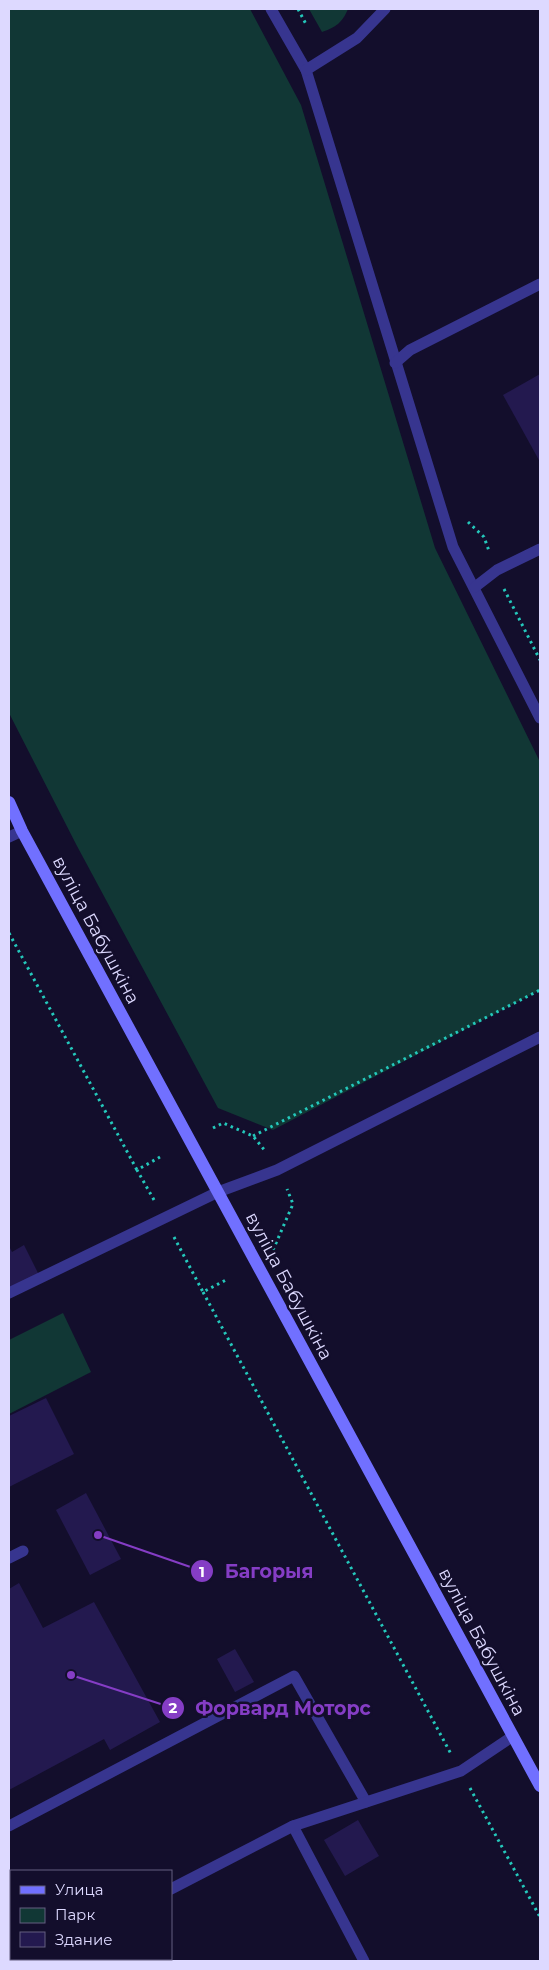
<svg xmlns="http://www.w3.org/2000/svg" width="549" height="1970" font-family="Montserrat,sans-serif">
	<style>
		.green { fill: #113735 }
		.building { fill: #23194f }
		.lines { fill: none; stroke-linecap: round; stroke-linejoin: round }
		.path { stroke: #24c8bb; stroke-width: 3; stroke-dasharray: 2.5 4; stroke-linecap: butt }
		.lane { stroke: #37358f; stroke-width: 11 }
		.secondary { stroke: #7170ff; stroke-width: 12 }
		.labels { text-anchor: middle; stroke-width: 5; stroke-linejoin: round; paint-order: stroke }
		.street-label { font-size: 18px; fill: #ddd9ff; stroke: #130e2c }
		.leader { fill: none; stroke: #853dc5; stroke-width: 2 }
		.callout-dot { fill: #853dc5; stroke: #130e2c; stroke-width: 2 }
		.mark-label { font-size: 15px; text-anchor: middle; font-weight: bold; fill: #fff }
		.callout-label { font-size: 19px; text-anchor: middle; font-weight: bold; fill: #853dc5; stroke: #130e2c; stroke-width: 5; stroke-linejoin: round; paint-order: stroke }
	</style>
	<rect width="100%" height="100%" fill="#130e2c"/>
	<!-- green -->
	<g class="green">
		<path d="M9,9H250L301,105L435,548L540,762V990L273,1130L218,1108L77,846L9,713Z"/>
		<path d="M309,9H348C342,23 336,27 322,32Z"/>
		<path d="M63,1313L91,1372L9,1414V1340Z"/>
	</g>
	<!-- building -->
	<g class="building">
		<path d="M540,374V462L503,395Z"/>
		<path d="M24,1245L39,1275L9,1290V1246L12,1252Z"/>
		<path d="M46,1398L74,1454L9,1487V1416Z"/>
		<path d="M86,1493L121,1559L90,1575L56,1510Z"/>
		<path d="M19,1583L43,1628L94,1602L160,1722L110,1750L104,1739L9,1790V1589Z"/>
		<path d="M235,1649L254,1682L235,1692L217,1659Z"/>
		<path d="M358,1820L379,1856L345,1876L324,1840Z"/>
		<path d="M110,1959H157L159,1961H105Z"/>
	</g>
	<g class="lines">
		<!-- path -->
		<g class="path">
			<path d="M298,9L307,26"/>
			<path d="M468,522L484,537L489,551"/>
			<path d="M504,589L540,660"/>
			<path d="M9,933L137,1170"/>
			<path d="M213,1128L223,1123L253,1136L266,1152"/>
			<path d="M253,1136L540,990"/>
			<path d="M154,1200L137,1170L160,1157"/>
			<path d="M174,1237L203,1292L226,1280"/>
			<path d="M273,1250L293,1204L287,1189"/>
			<path d="M203,1292L451,1754"/>
			<path d="M470,1788L540,1917"/>
		</g>
		<!-- lane -->
		<g class="lane">
			<path d="M271,9L306,70L453,547L540,718"/>
			<path d="M306,70L357,38L385,9"/>
			<path d="M395,363L410,350L540,284"/>
			<path d="M475,587L497,570L540,549"/>
			<path d="M9,837L22,831"/>
			<path d="M9,1293L218,1192L277,1170L540,1037"/>
			<path d="M9,1558L23,1551"/>
			<path d="M9,1826L294,1676L366,1802"/>
			<path d="M293,1826L364,1961"/>
			<path d="M171,1889L293,1826L461,1771L513,1736"/>
			<path d="M32,1961L37,1959"/>
		</g>
		<!-- secondary -->
		<path class="secondary" d="M9,802L22,831L540,1786"/>
	</g>
	<g class="labels">
		<!-- street labels -->
		<g class="street-label">
			<text transform="translate(96 930) rotate(62)" y="6">вуліца Бабушкіна</text>
			<text transform="translate(289 1286) rotate(62)" y="6">вуліца Бабушкіна</text>
			<text transform="translate(482 1642) rotate(62)" y="6">вуліца Бабушкіна</text>
		</g>
	</g>
	<!-- callouts -->
	<path class="leader" d="M98 1535L202 1571M71 1675L173 1708"/>
	<g class="callout-dot">
		<circle cx="98" cy="1535" r="5"/>
		<circle cx="71" cy="1675" r="5"/>
		<circle cx="202" cy="1571" r="12"/>
		<circle cx="173" cy="1708" r="12"/>
	</g>
	<g class="mark-label">
		<text x="202" y="1577">1</text>
		<text x="173" y="1713">2</text>
	</g>
	<g class="callout-label">
		<text x="269" y="1578">Багорыя</text>
		<text x="283" y="1715">Форвард Моторс</text>
	</g>
	<!-- border -->
	<rect width="549" height="1970" fill="none" stroke="#ddd9ff" stroke-width="20"/>
	<!-- legend -->
	<rect x="10" y="1870" width="162" height="90" fill="#130e2c" stroke="#645f80"/>
	<rect x="20" y="1886" width="25" height="8" fill="#7170ff" stroke="#645f80"/>
	<text x="55" y="1895" font-size="15" fill="#ddd9ff">Улица</text>
	<rect x="20" y="1908" width="25" height="15" fill="#113735" stroke="#645f80"/>
	<text x="55" y="1920" font-size="15" fill="#ddd9ff">Парк</text>
	<rect x="20" y="1932" width="25" height="15" fill="#23194f" stroke="#645f80"/>
	<text x="55" y="1945" font-size="15" fill="#ddd9ff">Здание</text>
</svg>
